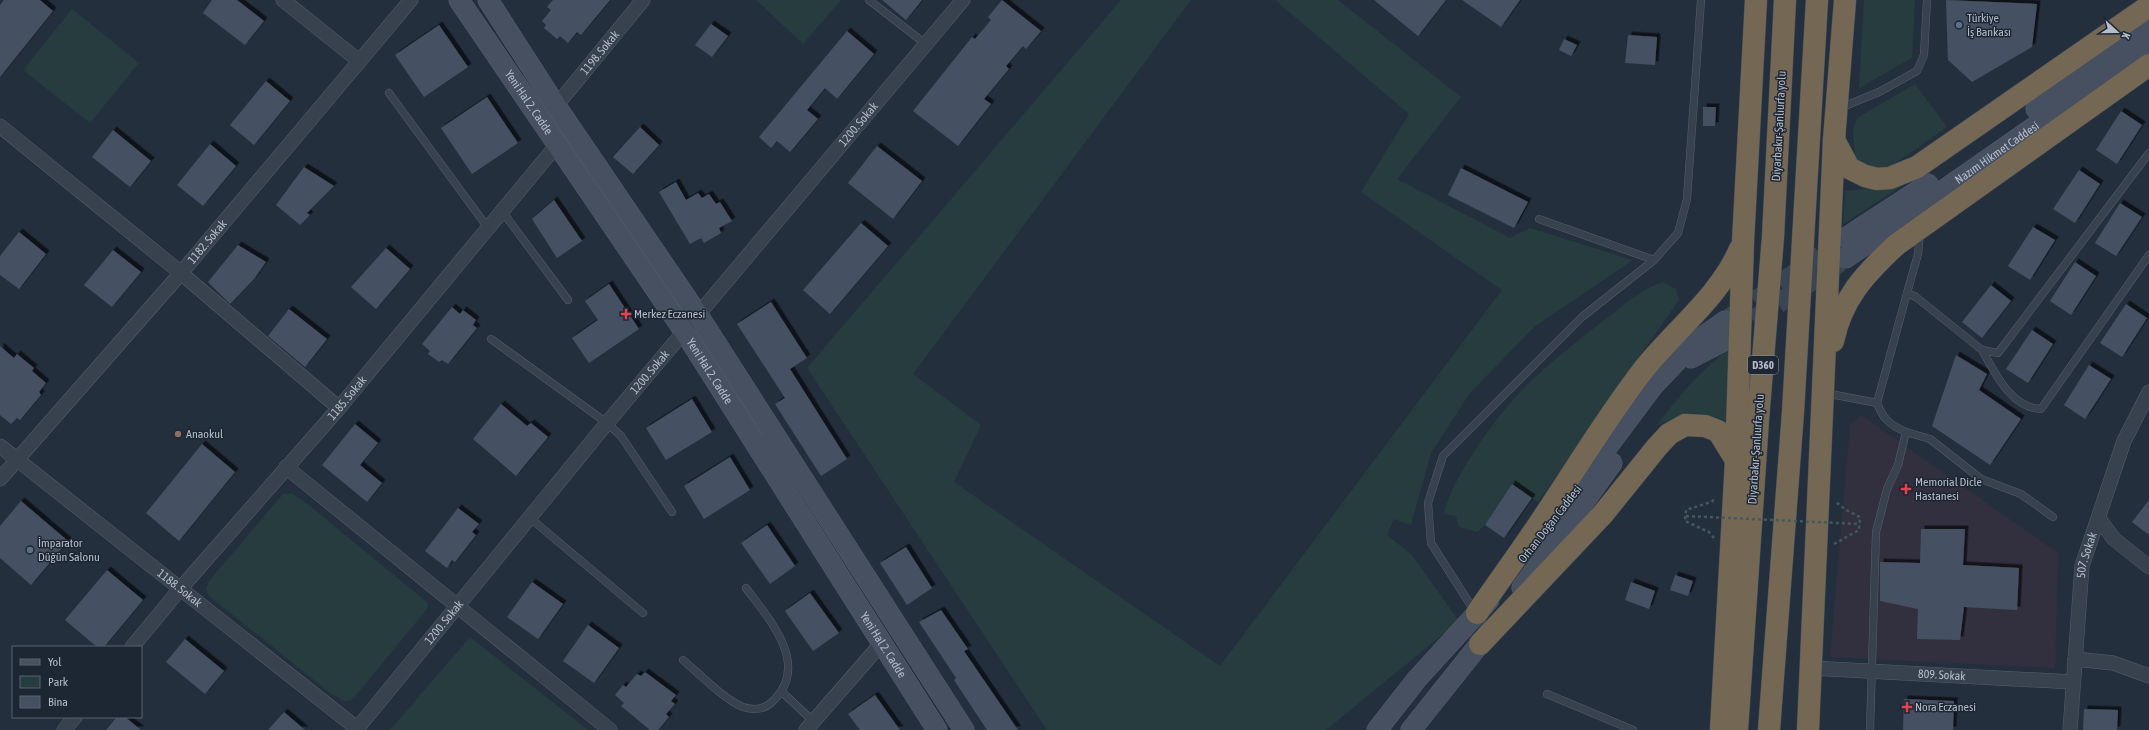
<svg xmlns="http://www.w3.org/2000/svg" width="2149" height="730" font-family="'Asap Condensed',sans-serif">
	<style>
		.medical { fill: #32303f }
		.green { fill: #263c3f }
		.building { fill: #455162; filter: url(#shadow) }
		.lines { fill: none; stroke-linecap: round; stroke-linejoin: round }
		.secondary-tunnel { stroke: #3a4453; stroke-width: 20; stroke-dasharray: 20 10; stroke-linecap: butt }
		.lane-casing { stroke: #565f6c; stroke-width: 8 }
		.street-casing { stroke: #565f6c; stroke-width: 15 }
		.secondary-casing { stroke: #565f6c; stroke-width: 21 }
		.highway-casing { stroke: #434c59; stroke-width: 23 }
		.path { stroke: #44595c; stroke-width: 2.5; stroke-dasharray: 3 3; stroke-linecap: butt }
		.lane { stroke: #38414e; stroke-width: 7 }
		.street { stroke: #38414e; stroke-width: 14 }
		.secondary { stroke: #465061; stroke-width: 20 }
		.highway { stroke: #746855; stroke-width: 22 }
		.path-bridge { stroke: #44595c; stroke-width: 2.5; stroke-dasharray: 3 3; stroke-linecap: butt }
		.service-dot { fill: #5c6f8a; stroke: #1d2633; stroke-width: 1.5 }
		.health-dot { fill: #e0444e; stroke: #1d2633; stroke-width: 1.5 }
		.education-dot { fill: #8d6e63; stroke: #1d2633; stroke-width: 1.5 }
		.labels { text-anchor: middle; stroke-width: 3; stroke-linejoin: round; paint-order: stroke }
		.shield { fill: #1d2633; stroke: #878f9c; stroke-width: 1 }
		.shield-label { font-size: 11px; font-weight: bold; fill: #b4bcc9 }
		.poi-label { font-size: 12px; fill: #b4bcc9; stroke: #1d2633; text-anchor: start }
		.street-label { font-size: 12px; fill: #b4bcc9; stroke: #1d2633 }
	</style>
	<defs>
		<filter id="shadow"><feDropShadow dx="3.5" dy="-3.5" stdDeviation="0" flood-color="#0009"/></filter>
	</defs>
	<rect width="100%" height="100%" fill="#242f3e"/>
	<!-- medical -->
	<path class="medical" d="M1861,415L2058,553L2055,668L1830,657L1850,425Z"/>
	<!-- green -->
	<g class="green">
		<path d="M756,0H841L803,44Z"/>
		<path d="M1121,0H1191L913,374L981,425L954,482L1220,666L1502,290L1361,192L1409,114L1275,0H1338L1461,97L1397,179L1510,238L1530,228L1633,260L1534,327L1470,393L1431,453L1411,525L1394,519L1387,535L1412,555L1459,621L1326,730H1047L807,368Z"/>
		<path d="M1864,0H1915L1912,58L1859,88Z"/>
		<path d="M72,9L139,63L90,123L23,70Z"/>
		<path d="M1915,84L1947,127L1883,172L1861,164L1855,158L1853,129L1857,118Z"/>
		<path d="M1903,185L1843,224L1845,191Z"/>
		<path d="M1663,282L1676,289L1679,300L1538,502L1512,484L1485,525L1477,532L1459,527L1456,516L1444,514C1452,475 1504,405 1534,378C1557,357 1582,337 1607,318C1625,304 1641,289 1663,282Z"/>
		<path d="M1731,348L1727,421C1694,409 1689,412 1657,425C1679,396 1701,369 1731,348Z"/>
		<path d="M291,493L305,502L428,603L427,609L352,700L344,701L330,693L209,596L206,589L209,581L283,494Z"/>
		<path d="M470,637L588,730H390Z"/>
	</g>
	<!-- building -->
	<g class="building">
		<path d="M4,0H40L53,11L0,77V5Z"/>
		<path d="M212,0H237L264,21L245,45L203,13Z"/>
		<path d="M553,0H610L581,35L577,32L568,43L560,36L557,39L544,28L546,25L542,21L551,10L547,7Z"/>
		<path d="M882,0H922L906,20Z"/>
		<path d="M1002,0L1041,31L1026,49L1023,46L1006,66L1009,69L984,99L991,104L958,146L913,111L972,37L975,39L991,20L988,17Z"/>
		<path d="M1374,0H1446L1418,36Z"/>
		<path d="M1462,0H1520L1501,27Z"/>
		<path d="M1946,0L2037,4L2032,47L1972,82L1948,60Z"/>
		<path d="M711,24L728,36L712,57L695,45Z"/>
		<path d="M439,25L468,67L424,97L395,55Z"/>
		<path d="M847,31L874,54L837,99L825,88L807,110L818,119L790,152L777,141L771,148L759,137Z"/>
		<path d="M1628,35L1657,37L1655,65L1625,63Z"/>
		<path d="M1564,39L1577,45L1571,56L1559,50Z"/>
		<path d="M266,81L290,101L254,145L230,125Z"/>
		<path d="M487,97L518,143L472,174L441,128Z"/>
		<path d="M1703,107H1716L1715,126H1703Z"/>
		<path d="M2121,111L2142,125L2117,164L2096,150Z"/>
		<path d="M640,127L659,145L633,174L613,157Z"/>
		<path d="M113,130L151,161L130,187L92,157Z"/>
		<path d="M210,144L236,166L203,206L177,185Z"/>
		<path d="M877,146L922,181L893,219L848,183Z"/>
		<path d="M304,167L334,186L307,213L310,215L300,225L276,205Z"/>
		<path d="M1461,168L1528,202L1514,228L1448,195Z"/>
		<path d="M2079,170L2100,184L2075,223L2053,209Z"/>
		<path d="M676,182L686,200L698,193L702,198L709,194L716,204L720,202L732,221L719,228L721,233L704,243L701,238L690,244L659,192Z"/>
		<path d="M554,200L582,241L557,258L532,219Z"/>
		<path d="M2120,203L2142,217L2116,256L2095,243Z"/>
		<path d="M861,223L888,246L830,314L803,290Z"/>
		<path d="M2033,227L2055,240L2030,280L2008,266Z"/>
		<path d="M19,232L46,254L19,289L0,275V256Z"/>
		<path d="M238,245L266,262L254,279L230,304L208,282Z"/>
		<path d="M386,248L410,269L376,309L351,287Z"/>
		<path d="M113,250L141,272L112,307L84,285Z"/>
		<path d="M2075,262L2096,276L2071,315L2050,301Z"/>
		<path d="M609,284L639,329L589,363L572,338L598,320L585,301Z"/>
		<path d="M1991,285L2011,301L1982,338L1962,322Z"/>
		<path d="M771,302L807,358L790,369L847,459L821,476L775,404L785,398L737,324Z"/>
		<path d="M2126,304L2147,318L2122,357L2100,343Z"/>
		<path d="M452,307L460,314L463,310L476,320L473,325L477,328L448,364L442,360L439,362L428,354L430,351L422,344Z"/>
		<path d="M289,309L327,339L305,367L268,336Z"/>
		<path d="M2032,330L2053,344L2028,383L2006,369Z"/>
		<path d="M0,346L14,358L17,354L34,368L32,371L46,383L39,392L41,395L20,420L17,418L11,424L0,415Z"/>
		<path d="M1956,355L1987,374L1979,390L2021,419L1990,465L1932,426Z"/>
		<path d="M2089,365L2111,379L2085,419L2064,405Z"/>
		<path d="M692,399L712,432L666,460L646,428Z"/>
		<path d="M501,404L527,426L531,423L548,437L516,476L473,439Z"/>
		<path d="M355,424L378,443L360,465L382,483L367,502L322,465Z"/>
		<path d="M202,444L235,472L179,541L146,513Z"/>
		<path d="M730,457L750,490L704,519L684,486Z"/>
		<path d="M1512,484L1532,498L1504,538L1485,525Z"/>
		<path d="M2149,500V535L2132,522Z"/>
		<path d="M21,501L68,541L31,585L0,558V526Z"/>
		<path d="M458,508L479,524L472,532L476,535L455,562L452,560L447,568L425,551Z"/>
		<path d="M767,525L795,566L770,584L741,543Z"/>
		<path d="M1921,529H1965L1963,565L2019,568L2017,610L1964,607L1960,640L1917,639L1918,609L1880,601V562L1920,563Z"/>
		<path d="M906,547L932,588L907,605L880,563Z"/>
		<path d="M107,570L143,600L104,647H97L65,620Z"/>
		<path d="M1675,575L1693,581L1688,596L1670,590Z"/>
		<path d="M532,582L563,604L538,639L507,617Z"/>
		<path d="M1631,582L1655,591L1649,609L1625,600Z"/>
		<path d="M810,593L839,633L813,651L785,611Z"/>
		<path d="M941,610L968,649L964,651L1018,730H987L954,680L956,678L919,622Z"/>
		<path d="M588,625L619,648L594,683L563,661Z"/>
		<path d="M185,639L224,671L205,694L166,662Z"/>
		<path d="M645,672L676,695L671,701L675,704L666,714L669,717L658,730H650L621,706L624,703L615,695L623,685L626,687L637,674L641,676Z"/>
		<path d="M875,695L900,730H860L848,714Z"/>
		<path d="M1904,699L1954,701L1953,730H1903Z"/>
		<path d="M2084,709L2118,710L2117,730H2083Z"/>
		<path d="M284,712L305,730H268Z"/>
		<path d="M117,717H125L141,730H106Z"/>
	</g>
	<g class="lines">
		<!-- secondary-tunnel -->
		<g class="secondary-tunnel">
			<path d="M1730,318L1841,242"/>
			<path d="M1728,337L1840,262"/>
		</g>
		<defs>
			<g id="lane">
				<path d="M869,0L927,45"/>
				<path d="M389,93L488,228"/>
				<path d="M1840,108L1879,92L1917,71L1924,55L1927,0"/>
				<path d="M502,211L568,300"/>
				<path d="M1539,219L1654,260"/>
				<path d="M1907,293L1918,254L1920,233"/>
				<path d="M491,339L607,423L621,436L672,512"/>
				<path d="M1982,350C1995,373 2011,408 2041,409L2149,255"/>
				<path d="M1825,393L1877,403L1907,293L1916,297L1982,350L1998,353L2149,153"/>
				<path d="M1906,432L1930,439L1981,479L2021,494L2053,517"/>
				<path d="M530,518L643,613"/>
				<path d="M1475,612L1431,543L1428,503L1443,456L1582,317L1654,260L1678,233L1687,199L1701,0"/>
				<path d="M683,660C698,673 725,700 743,707C755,711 766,709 774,700C810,664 769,619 746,588"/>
				<path d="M782,692L813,721"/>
				<path d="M1547,694L1633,730"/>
				<path d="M1870,730L1876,532L1887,489L1898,465L1906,432C1890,425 1883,419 1877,403"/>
			</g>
			<g id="street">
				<path d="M283,0L359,61"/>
				<path id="s1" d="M556,106L643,0"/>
				<path d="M0,126L181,273L339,408"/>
				<path id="s2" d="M0,446L359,730"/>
				<path d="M286,467L610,730"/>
				<path id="s3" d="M0,479L181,273L411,0"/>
				<path d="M2099,519L2114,539L2149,567"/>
				<path id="s4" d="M132,647L181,588L339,408L556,146"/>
				<path d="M2075,659L2113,663L2149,676"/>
				<path id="s5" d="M1811,668L2073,682"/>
				<path d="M64,730L75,717"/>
				<path id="s6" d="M356,730L607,423L963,0"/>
				<path d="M806,730L881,644"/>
				<path id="s7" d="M2070,730L2082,566L2124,441L2149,392"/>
			</g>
			<g id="secondary">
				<path id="s8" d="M459,0L684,331L937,730"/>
				<path d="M488,0L556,106L698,315L964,730"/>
				<path d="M2036,109L2149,26"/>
				<path d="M1847,237L1928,184"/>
				<path id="s9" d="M1846,258L2149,47"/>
				<path d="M1691,358L1724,341"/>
				<path d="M1544,532L1653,386L1694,343L1725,321"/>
				<path d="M1522,588L1612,463"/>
				<path d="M1377,730L1417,679L1489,600"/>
				<path d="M1411,730L1490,631"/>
			</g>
			<g id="highway">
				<path d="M1834,140L1849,168L1865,176L1877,179L1890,178L1917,167L2149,6"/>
				<path d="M1833,341C1842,298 1865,274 1896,245L2149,65"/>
				<path d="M1477,613C1497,584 1519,554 1539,524C1574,472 1606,418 1644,369C1676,329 1720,296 1740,249"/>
				<path d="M1480,644L1603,514L1657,447L1669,434L1685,425L1705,426L1718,431L1736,460"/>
				<path d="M1721,730L1736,460L1743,242L1756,0"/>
				<path d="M1737,730L1758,420L1773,237L1785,0"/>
				<path d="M1769,730L1793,412L1817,0"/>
				<path d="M1808,730L1834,140L1845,0"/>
			</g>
		</defs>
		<!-- lane casing -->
		<use href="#lane" class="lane-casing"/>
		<!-- street casing -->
		<use href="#street" class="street-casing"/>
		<!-- secondary casing -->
		<use href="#secondary" class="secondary-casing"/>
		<!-- highway casing -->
		<use href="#highway" class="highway-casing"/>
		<!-- path -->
		<g class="path">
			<path d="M1714,538L1709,532L1685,521L1686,510L1711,502L1716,498"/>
			<path d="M1834,544L1859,530L1860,517L1846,510L1836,502"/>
		</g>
		<!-- lane -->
		<use href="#lane" class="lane"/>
		<!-- street -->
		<use href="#street" class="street"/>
		<!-- secondary -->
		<use href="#secondary" class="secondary"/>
		<!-- highway -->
		<use href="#highway" class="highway"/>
		<!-- path-bridge -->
		<path class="path-bridge" d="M1686,516L1860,524"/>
	</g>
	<!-- markers -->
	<g class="service-dot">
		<circle cx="1959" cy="25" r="4"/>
		<circle cx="30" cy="550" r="4"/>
	</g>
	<g class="health-dot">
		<path d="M624 308h4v4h4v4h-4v4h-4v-4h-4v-4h4z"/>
		<path d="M1904 483h4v4h4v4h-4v4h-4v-4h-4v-4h4z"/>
		<path d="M1905 701h4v4h4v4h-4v4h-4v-4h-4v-4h4z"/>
	</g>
	<circle class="education-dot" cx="178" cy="434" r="4"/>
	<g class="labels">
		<!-- shield labels -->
		<rect class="shield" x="1748" y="356" width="30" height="18" rx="3"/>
		<g class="shield-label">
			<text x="1763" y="369">D360</text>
		</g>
		<!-- poi labels -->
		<g class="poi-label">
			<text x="1967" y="22">Türkiye<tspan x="1967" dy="14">İş Bankası</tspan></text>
			<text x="634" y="318">Merkez Eczanesi</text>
			<text x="186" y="438">Anaokul</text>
			<text x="1915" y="486">Memorial Dicle<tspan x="1915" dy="14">Hastanesi</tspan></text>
			<text x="38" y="547">İmparator<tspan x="38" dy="14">Düğün Salonu</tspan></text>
			<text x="1915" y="711">Nora Eczanesi</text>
		</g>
		<!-- street labels -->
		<g class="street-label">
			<text dy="4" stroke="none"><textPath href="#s1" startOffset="69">1198. Sokak</textPath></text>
			<text dy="4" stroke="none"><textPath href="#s8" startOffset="124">Yeni Hal 2. Cadde</textPath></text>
			<text dy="4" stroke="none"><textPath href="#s6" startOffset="787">1200. Sokak</textPath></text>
			<text transform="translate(1779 126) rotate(-87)" y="4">Diyarbakır-Şanlıurfa yolu</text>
			<text dy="4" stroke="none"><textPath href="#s9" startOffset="184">Nazım Hikmet Caddesi</textPath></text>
			<text dy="4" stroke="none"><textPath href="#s3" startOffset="315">1182. Sokak</textPath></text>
			<text dy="4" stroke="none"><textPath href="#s6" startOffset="463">1200. Sokak</textPath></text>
			<text dy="4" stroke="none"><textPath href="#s8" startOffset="448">Yeni Hal 2. Cadde</textPath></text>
			<text dy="4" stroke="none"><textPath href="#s4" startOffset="329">1185. Sokak</textPath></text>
			<text transform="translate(1756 449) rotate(-86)" y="4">Diyarbakır-Şanlıurfa yolu</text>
			<text transform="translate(1550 524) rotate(-52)" y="4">Orhan Doğan Caddesi</text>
			<text dy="4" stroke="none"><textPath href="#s7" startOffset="176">507. Sokak</textPath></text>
			<text dy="4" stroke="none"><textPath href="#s2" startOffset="229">1188. Sokak</textPath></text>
			<text dy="4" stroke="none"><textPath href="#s6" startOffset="139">1200. Sokak</textPath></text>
			<text dy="4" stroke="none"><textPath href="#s8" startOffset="772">Yeni Hal 2. Cadde</textPath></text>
			<text dy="4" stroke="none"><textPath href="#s5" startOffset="131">809. Sokak</textPath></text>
		</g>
	</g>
	<!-- legend -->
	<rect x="12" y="646" width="130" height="72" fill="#1d2633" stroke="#59626f"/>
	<rect x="20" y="659" width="20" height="6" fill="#465061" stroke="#59626f"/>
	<text x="48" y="666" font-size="12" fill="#b4bcc9">Yol</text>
	<rect x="20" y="676" width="20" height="12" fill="#263c3f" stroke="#59626f"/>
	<text x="48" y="686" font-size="12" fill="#b4bcc9">Park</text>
	<rect x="20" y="696" width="20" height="12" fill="#455162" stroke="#59626f"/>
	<text x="48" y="706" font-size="12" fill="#b4bcc9">Bina</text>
	<!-- north arrow -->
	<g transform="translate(2117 32) rotate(111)" stroke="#1d2633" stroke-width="3" paint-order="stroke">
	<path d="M0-3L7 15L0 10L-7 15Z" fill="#b4bcc9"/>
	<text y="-6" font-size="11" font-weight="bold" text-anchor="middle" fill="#b4bcc9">K</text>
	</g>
</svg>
